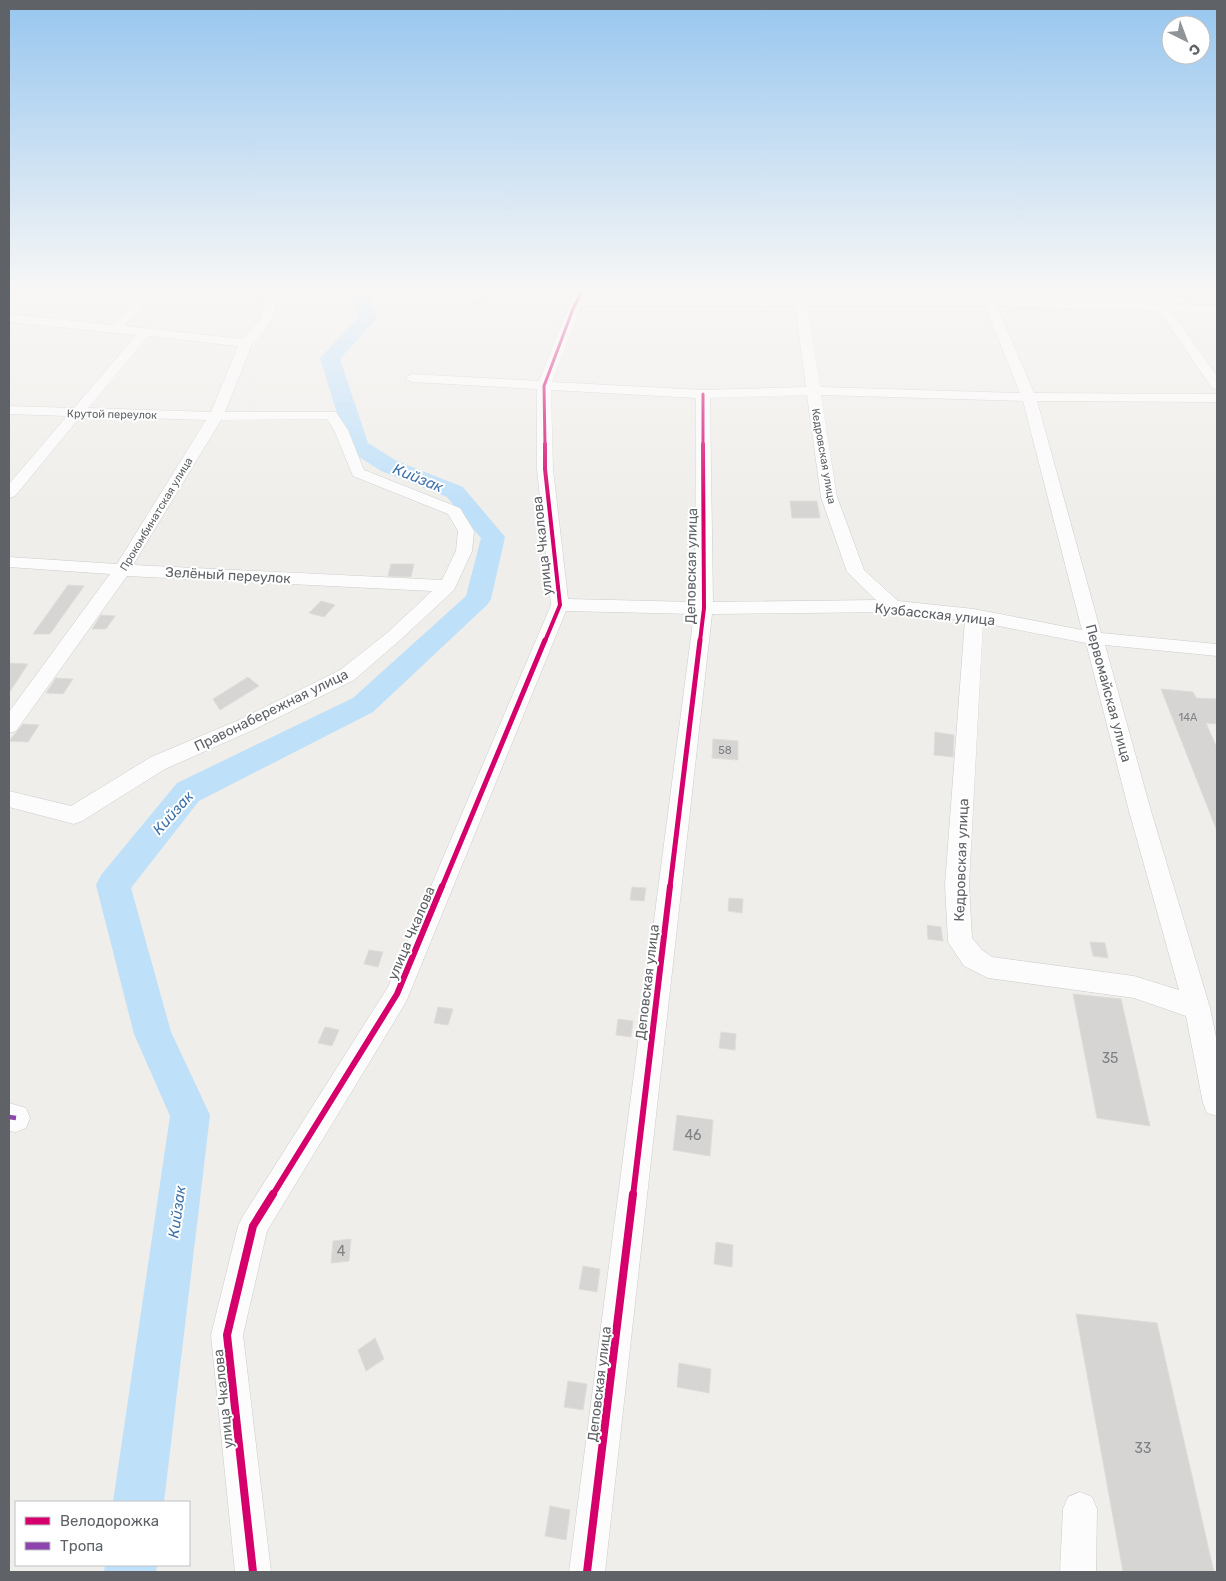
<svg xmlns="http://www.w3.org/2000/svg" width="1226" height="1581" font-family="Rubik,sans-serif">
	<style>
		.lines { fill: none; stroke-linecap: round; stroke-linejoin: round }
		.river { fill: #bfe0f9; fill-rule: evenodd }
		.building { fill: #d6d5d3; stroke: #deddd9 }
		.street-casing { stroke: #cbcccc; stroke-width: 1 }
		.street { fill: #fdfcfc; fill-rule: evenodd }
		.quiet { stroke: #8e44ad; stroke-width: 4.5; stroke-dasharray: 9 4.5; stroke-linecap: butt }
		.cycleway-far4-casing { stroke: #fff; stroke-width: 5 }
		.cycleway-far3-casing { stroke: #fff; stroke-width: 6 }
		.cycleway-far2-casing { stroke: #fff; stroke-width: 8 }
		.cycleway-far1-casing { stroke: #fff; stroke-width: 9 }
		.cycleway-casing { stroke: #fff; stroke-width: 11 }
		.cycleway-far4 { stroke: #d6006c; stroke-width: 3 }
		.cycleway-far3 { stroke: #d6006c; stroke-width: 4 }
		.cycleway-far2 { stroke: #d6006c; stroke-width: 5 }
		.cycleway-far1 { stroke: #d6006c; stroke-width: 6 }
		.cycleway { stroke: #d6006c; stroke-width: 8 }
		.labels { text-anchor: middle; stroke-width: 4; stroke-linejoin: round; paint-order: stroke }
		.far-street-label { font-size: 11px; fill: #5f6368; stroke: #fff }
		.number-label { font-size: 11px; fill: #7e8184 }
		.street-label { font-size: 14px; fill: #5f6368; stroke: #fff }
		.near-number-label { font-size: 14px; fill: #7e8184 }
		.water-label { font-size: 15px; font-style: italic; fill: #4174aa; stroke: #fff }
	</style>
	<rect width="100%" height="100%" fill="#efeeea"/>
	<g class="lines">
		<!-- river -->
		<g class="river">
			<path d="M349,288H366L377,318L340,359L368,443L397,461L463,487L505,537L491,599L487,605L373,712L199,801L131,888L171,1032L210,1115L164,1502H113L170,1116L134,1034L96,885L101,875L177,783L353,698L466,596L481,538L447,497L381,471L350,451L347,446L320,358L359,317Z"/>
			<path d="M105,1565H157L156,1572H104Z"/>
		</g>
	</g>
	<!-- building -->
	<g class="building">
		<path d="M790,501H817L820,518H792Z"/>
		<path d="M391,564H414L411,577L388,576Z"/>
		<path d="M68,585L84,586L50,634H33Z"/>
		<path d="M321,601L335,605L324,617L309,613Z"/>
		<path d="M101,615L115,616L106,629H92Z"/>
		<path d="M9,663L28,664L9,693Z"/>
		<path d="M248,677L259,686L220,710L213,699Z"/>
		<path d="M56,678L73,679L63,694L46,693Z"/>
		<path d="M1161,689L1193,692L1196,698L1217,699V724L1206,723L1217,748V831Z"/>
		<path d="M23,724L39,725L28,742L9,741Z"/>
		<path d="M935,732L954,735L953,757L934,755Z"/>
		<path d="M713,739L738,741V760L712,758Z"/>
		<path d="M632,887L646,888L644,901L630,900Z"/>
		<path d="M729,898L743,899L742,913L728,911Z"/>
		<path d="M927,925L941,927L943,941L928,939Z"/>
		<path d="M1090,942L1105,943L1108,958L1093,956Z"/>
		<path d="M369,950L383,952L378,967L364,964Z"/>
		<path d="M1073,994L1121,999L1150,1126L1097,1118Z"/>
		<path d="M438,1007L453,1009L448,1025L434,1023Z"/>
		<path d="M618,1019L633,1021L631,1037L616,1035Z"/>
		<path d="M325,1027L339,1030L332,1046L318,1043Z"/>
		<path d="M721,1032L736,1034L735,1050L719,1048Z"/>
		<path d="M677,1115L713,1120L710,1156L673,1150Z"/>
		<path d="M351,1239L349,1261L331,1263L333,1241Z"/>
		<path d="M716,1242L733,1245L732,1267L714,1264Z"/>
		<path d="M583,1266L600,1269L597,1292L579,1289Z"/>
		<path d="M1076,1314L1157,1323L1214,1572H1123Z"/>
		<path d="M375,1338L384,1359L366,1371L358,1350Z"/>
		<path d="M679,1363L711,1369L709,1393L677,1387Z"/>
		<path d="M568,1381L587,1384L583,1410L564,1407Z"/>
		<path d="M550,1506L570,1510L566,1540L545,1536Z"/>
	</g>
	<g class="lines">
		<defs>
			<g id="street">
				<path d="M147,288H159L125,326L243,339L260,318L268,288H280L273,318L263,333L252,344L225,412H336L348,430L364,470L460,508L474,531L472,551L454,590L399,641L354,680L253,730L165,769L82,821L74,824L9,807V791L71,806L151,757L239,720L340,670L387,633L432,591L127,576L16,731L9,733V712L110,574L9,567V557L117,564L206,420L81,416L15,496L9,498V484L67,416L9,414V406L74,408L136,335L9,322V314L113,325ZM148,336L238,346L211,412L88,408ZM327,419L334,430L353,476L448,514L458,531L456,551L442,580L133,565L221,420Z"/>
				<path d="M443,288H463L573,298L578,288H590L585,298H794L792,288H804L806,298H982L978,288H990L994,299L1155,303L1148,288H1160L1167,304L1217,305V313L1171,311L1217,376V389L1212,388L1159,311L997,306L1034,393L1217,394V402L1037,401L1101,633L1217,644V656L1105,645L1151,811L1210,1008L1217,1042V1116L1207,1113L1203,1103L1186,1016L1134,998L988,978L964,966L948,942L945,885L965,620L893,612L712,614L605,1572H569L694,614L566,611L406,1002L267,1231L243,1335L271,1572H235L211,1335L238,1226L243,1216L388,987L551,605L537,469V389L412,382L405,378L412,374L539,381L569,305L449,294L445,292ZM581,306H795L806,387L703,390L552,382ZM807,306H985L1020,393L820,387ZM551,390L696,398L695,602L568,599L553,469ZM807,395L821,497L847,572L876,600L713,602L710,398ZM821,395L1023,401L1082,630L974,609L898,601L864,570L837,497ZM983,623L1086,643L1129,811L1179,990L1134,976L992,957L982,950L972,938L969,885Z"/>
				<path d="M9,1103L26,1108L30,1118L26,1128L16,1132L9,1131Z"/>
				<path d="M1080,1492L1092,1497L1097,1509L1096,1572H1060L1063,1509L1068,1497Z"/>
			</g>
		</defs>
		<!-- street casing -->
		<use href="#street" class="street-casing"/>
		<!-- street -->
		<use href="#street" class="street"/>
		<!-- quiet -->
		<path class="quiet" d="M9,1117L16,1118"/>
		<defs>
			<g id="cycleway-far4">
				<path d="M703,394V445"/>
				<path d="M545,445L544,386L573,309L584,288"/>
			</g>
			<g id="cycleway-far3">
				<path d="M545,444V469L560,605L545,641"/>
				<path d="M700,641L704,608L703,444"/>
			</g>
			<g id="cycleway-far2">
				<path d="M442,887L545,640"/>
				<path d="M670,887L700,640"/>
			</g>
			<g id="cycleway-far1">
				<path d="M272,1196L397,994L442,886"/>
				<path d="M633,1196L670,886"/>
			</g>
			<g id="cycleway">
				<path d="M253,1572L227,1335L253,1226L273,1194"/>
				<path d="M587,1572L633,1194"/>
			</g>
		</defs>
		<!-- cycleway-far4 casing -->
		<use href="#cycleway-far4" class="cycleway-far4-casing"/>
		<!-- cycleway-far3 casing -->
		<use href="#cycleway-far3" class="cycleway-far3-casing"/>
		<!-- cycleway-far2 casing -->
		<use href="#cycleway-far2" class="cycleway-far2-casing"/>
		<!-- cycleway-far1 casing -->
		<use href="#cycleway-far1" class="cycleway-far1-casing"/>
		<!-- cycleway casing -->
		<use href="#cycleway" class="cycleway-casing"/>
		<!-- cycleway-far4 -->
		<use href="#cycleway-far4" class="cycleway-far4"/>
		<!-- cycleway-far3 -->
		<use href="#cycleway-far3" class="cycleway-far3"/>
		<!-- cycleway-far2 -->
		<use href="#cycleway-far2" class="cycleway-far2"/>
		<!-- cycleway-far1 -->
		<use href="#cycleway-far1" class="cycleway-far1"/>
		<!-- cycleway -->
		<use href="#cycleway" class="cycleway"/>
	</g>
	<!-- sky -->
	<linearGradient id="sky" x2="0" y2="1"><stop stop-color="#97c6ef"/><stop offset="0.57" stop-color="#f8f7f6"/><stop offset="1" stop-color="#f8f7f6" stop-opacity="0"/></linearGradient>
	<rect width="1226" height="509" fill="url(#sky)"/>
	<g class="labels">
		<!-- far-street labels -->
		<g class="far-street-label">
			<text transform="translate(112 414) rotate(1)" y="4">Крутой переулок</text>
			<text transform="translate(824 456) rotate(80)" y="4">Кедровская улица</text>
			<text transform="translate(156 514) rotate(-59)" y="4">Прокомбинатская улица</text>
		</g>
		<!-- number labels -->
		<g class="number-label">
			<text x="1188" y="721">14А</text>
			<text x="725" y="754">58</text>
		</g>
		<!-- street labels -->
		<g class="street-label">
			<text transform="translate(542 546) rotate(-96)" y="5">улица Чкалова</text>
			<text transform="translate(691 566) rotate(-89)" y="5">Деповская улица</text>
			<text transform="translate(228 575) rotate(3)" y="5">Зелёный переулок</text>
			<text transform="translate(935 614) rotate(6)" y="5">Кузбасская улица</text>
			<text transform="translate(1109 693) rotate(75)" y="5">Первомайская улица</text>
			<text transform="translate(271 710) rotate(-26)" y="5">Правонабережная улица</text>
			<text transform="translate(961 860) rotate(-88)" y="5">Кедровская улица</text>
			<text transform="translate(411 933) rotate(-67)" y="5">улица Чкалова</text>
			<text transform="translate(647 982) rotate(-83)" y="5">Деповская улица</text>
			<text transform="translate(599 1384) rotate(-83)" y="5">Деповская улица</text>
			<text transform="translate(223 1399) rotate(-96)" y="5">улица Чкалова</text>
		</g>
		<!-- near-number labels -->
		<g class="near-number-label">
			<text x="1110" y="1063">35</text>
			<text x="693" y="1140">46</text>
			<text x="341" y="1256">4</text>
			<text x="1143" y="1453">33</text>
		</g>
		<!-- water labels -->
		<g class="water-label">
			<text transform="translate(418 478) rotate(22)" y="5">Кийзак</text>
			<text transform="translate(173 813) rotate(-48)" y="5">Кийзак</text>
			<text transform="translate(177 1212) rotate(-82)" y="5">Кийзак</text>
		</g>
	</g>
	<!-- border -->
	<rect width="1226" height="1581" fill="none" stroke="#5f6368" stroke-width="20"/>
	<!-- legend -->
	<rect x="15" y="1501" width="175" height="65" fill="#ffffff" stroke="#bfc1c3"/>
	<rect x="25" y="1517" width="25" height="8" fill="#d6006c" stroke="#bfc1c3"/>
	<text x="60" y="1526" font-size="15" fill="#5f6368">Велодорожка</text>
	<rect x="25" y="1542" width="25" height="8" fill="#8e44ad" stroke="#bfc1c3"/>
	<text x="60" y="1551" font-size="15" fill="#5f6368">Тропа</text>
	<!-- north arrow -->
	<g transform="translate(1186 40) rotate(138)"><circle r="24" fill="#ffffff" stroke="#bfc1c3"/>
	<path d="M0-4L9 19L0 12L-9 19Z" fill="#919496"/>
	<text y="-8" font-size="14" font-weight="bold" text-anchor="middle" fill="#5f6368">С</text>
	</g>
</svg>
